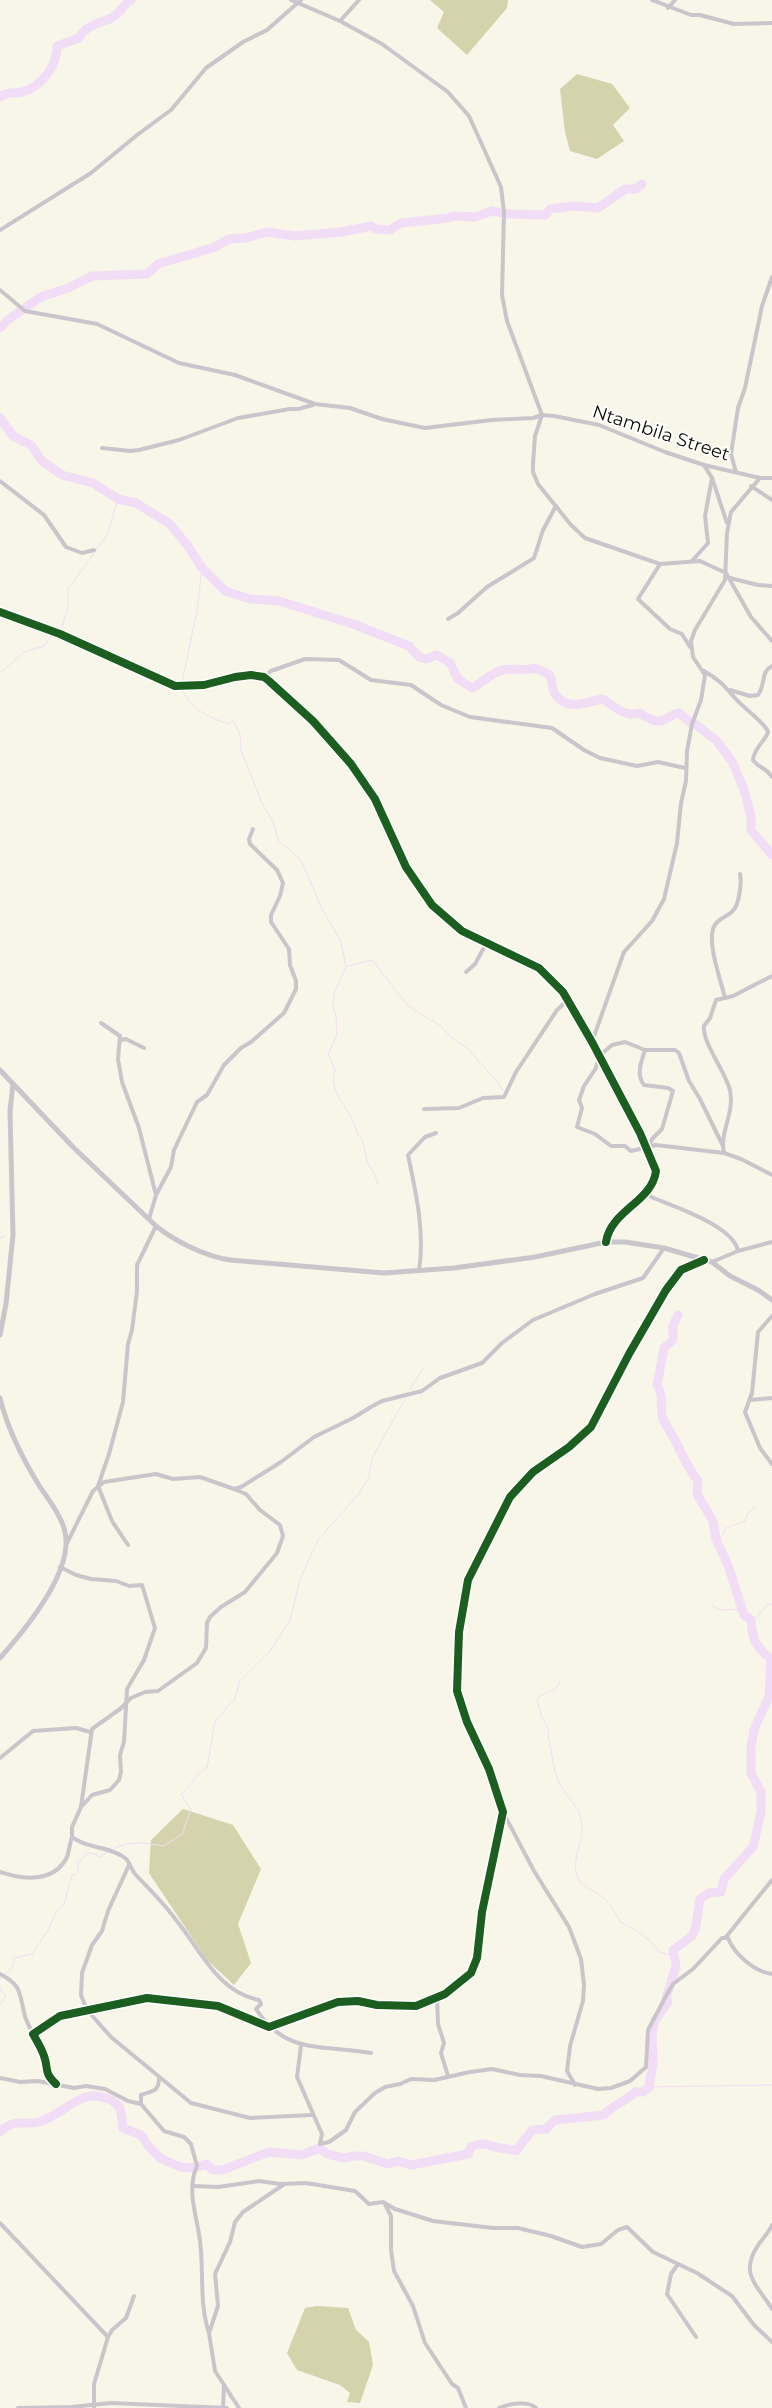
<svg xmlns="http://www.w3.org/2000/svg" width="772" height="2408" font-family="Montserrat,sans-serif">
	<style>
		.forest { fill: #d5d3ab }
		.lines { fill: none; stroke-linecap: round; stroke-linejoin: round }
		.stream { stroke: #f2ddf6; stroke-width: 1 }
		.river { stroke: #f2ddf6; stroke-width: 9 }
		.minor { stroke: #cac5ca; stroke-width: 4 }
		.tertiary { stroke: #cac5ca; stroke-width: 5 }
		.cycleway-casing { stroke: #fff; stroke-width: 11 }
		.cycleway { stroke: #1b5e20; stroke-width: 8 }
		.labels { text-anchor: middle; stroke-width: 4; stroke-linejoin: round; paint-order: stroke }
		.street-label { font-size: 18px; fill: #0c0c05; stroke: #fff }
	</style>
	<rect width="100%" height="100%" fill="#f7f6e8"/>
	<!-- forest -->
	<g class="forest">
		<path d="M430,0H508L507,8L467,55L437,28L444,12Z"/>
		<path d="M577,74L612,84L630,108L613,125L624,141L597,159L570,151L565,132L560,89Z"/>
		<path d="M183,1809L233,1825L261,1869L238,1924L251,1963L234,1985L207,1960L149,1873L151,1840Z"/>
		<path d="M317,2306L348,2308L356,2330L369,2342L373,2365L360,2403L347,2402L350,2393L340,2385L297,2370L287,2353L305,2308Z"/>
	</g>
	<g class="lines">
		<!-- stream -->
		<g class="stream">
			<path d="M57,631L62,628L68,606V589L107,535L118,499"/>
			<path d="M0,673L24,652L44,646L54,633"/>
			<path d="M182,683L197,610L202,568"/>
			<path d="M182,690C193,711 207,716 228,724L233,721L240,734L241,750L262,803L274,824L278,840L301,860L321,907L341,942L346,967L334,994L333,1005L336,1016L337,1035L328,1054L335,1070C326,1093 354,1110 357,1134C367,1142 363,1152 368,1163C372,1171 376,1175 378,1184"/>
			<path d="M346,967L372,960L408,1006L441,1026L451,1037L468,1049L499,1084L502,1090"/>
			<path d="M0,1238L5,1236"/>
			<path d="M409,1390L424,1367"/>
			<path d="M716,1539H720L726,1528L745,1521L747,1514L756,1507"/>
			<path d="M713,1606L720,1610L736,1609C749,1628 756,1619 767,1605L772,1604"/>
			<path d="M771,1659L772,1658"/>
			<path d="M560,1681C557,1693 544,1691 537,1699L541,1715L549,1730L548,1735C552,1750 552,1766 558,1780C565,1798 581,1804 582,1827C583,1844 569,1863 579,1880C583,1888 593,1890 600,1895C607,1900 617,1914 620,1922C632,1927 653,1941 659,1952L675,1957"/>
			<path d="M769,1696L772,1700"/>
			<path d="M113,1849C129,1840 146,1843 164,1846L182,1834L191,1810L181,1794C192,1786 195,1774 207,1768L215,1721L235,1699L239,1682L270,1651L290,1620L300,1579L318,1540L358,1495L369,1477L372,1458L405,1399"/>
			<path d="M5,1974L14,1965V1958L32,1954L47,1932L56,1913L64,1904L72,1875L78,1873V1862L88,1853L95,1854L99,1857L109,1851"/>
			<path d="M0,1979L2,1977"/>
			<path d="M0,1988L6,1997L0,2004"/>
			<path d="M649,2087L772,2085"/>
		</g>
		<!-- river -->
		<g class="river">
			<path d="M0,97C8,91 14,94 23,92C42,86 57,66 57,46L79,38C86,24 101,24 113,17C121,13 123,4 131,0"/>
			<path d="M0,328L9,319L41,297L68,288L92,276L147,274L158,264L215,247L229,239L245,238L267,232L295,236L341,232L372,226L376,229L390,230L401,223L448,218L454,216L475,217L492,211L509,214L545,215L550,209L574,206L598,208L625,189H636L642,184"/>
			<path d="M0,418L13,436L31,445L41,460L62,475L93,483L118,499L136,503L170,524L188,546L202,568L225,591L250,599L279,601L353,624L409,646L419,657L426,659L437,655L450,663L458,679L472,688C483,683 491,672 503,670C514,668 524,671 535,668L550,675C552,680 552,690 555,694C567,712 587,702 603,699C616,707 623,717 639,713C646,716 655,724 663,720C669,718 672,714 679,713L691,723"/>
			<path d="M694,723L717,741L733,763L744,790L751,816V830L772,855"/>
			<path d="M0,2132C16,2117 23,2126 39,2122C63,2116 79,2088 106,2098C111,2100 118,2103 120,2109C122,2114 122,2123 123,2128L141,2135L149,2147L160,2158L180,2167L193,2168L206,2164L213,2170H222L269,2152L302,2155L319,2148L327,2154L344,2158L354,2156H363L388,2164L398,2161L411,2165L468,2154L471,2147C480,2142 486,2144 495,2147C501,2149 510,2148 516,2151L532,2130L546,2129L555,2120L604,2115C613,2105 625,2102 635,2092H643L649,2087L653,2063L652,2032L655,2021L668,2002L666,1998L676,1966L673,1950L692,1936L696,1926L700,1899L709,1893L721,1892L724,1879L753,1847L761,1812V1792L751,1773V1748L754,1730L769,1696L771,1659C756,1647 752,1640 751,1620L744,1615L729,1568L716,1539L713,1521L697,1494L698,1481C688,1468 682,1455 675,1440C671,1432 666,1427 663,1419C659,1406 665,1397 657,1385L664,1348L673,1340V1325L678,1315"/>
		</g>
		<!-- minor -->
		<g class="minor">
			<path d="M291,0L340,21L382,44L448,92L469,116L501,187L504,212L502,295L507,321L542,415L535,436L533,464V472L538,484L571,525L585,538L660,564L700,561L726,573L751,617L772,641"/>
			<path d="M652,0L691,15H700L734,24L772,23"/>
			<path d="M668,8L675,0"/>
			<path d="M340,21L359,0"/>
			<path d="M0,230L91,173L137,135L171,110L206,68L243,42L267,30L301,0"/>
			<path d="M0,290L25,311L97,324L179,363L235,375L315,404L350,408L382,419L425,428L492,420L533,418L542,415L554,416L599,425L665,452L704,465L760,478H772"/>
			<path d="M102,448L130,451L139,450L179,440L238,418L290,409H298L313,405"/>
			<path d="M704,465L712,478L727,523"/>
			<path d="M736,472L731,454L738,408L745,388L762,306L772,277"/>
			<path d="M0,481L44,515L66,547L82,553L94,550"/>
			<path d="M751,486L772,500"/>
			<path d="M692,561L708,543L705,516L712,478"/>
			<path d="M660,564L638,599L670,629L682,634L690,647"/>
			<path d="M730,578L758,585L772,586"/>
			<path d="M448,619L458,613L487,587L534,558L543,530L556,506"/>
			<path d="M704,671C718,679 724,685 734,697C744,709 759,717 768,731C767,740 754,747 753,760C758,768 767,768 772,777"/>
			<path d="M264,677L271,671L305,659L339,660L371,680L411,685L441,705L470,717L552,728L584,750L600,758L637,766L658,762L685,768"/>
			<path d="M730,690L750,696L758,695C766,685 760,672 772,666"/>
			<path d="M466,972L475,964L486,944"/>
			<path d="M725,998C721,981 708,946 713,929C717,917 730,917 735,908C739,902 742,881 740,874"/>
			<path d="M101,1023L120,1036L118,1059L122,1082L139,1128L156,1195L149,1219"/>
			<path d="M121,1040L126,1039L144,1048"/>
			<path d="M592,1042L624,952L652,921L664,899L677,843L681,803L686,781L687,751L692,724L701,700L705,675L693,657L691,641L695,630L725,580L727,533L731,512L760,478"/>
			<path d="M645,1050C641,1062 636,1075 644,1085L668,1088L673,1091L662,1129L652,1139L650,1145"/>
			<path d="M424,1109L459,1108L483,1098L504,1097L516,1072L557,1010L569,999"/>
			<path d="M722,1144L700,1099L689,1081L679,1053L675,1050H645L625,1042L612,1045L599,1056L596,1068L584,1086L579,1100L582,1108L577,1127L595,1134L611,1146H625L631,1151L656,1145L724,1153L741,1159L772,1175"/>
			<path d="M724,1153C719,1132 735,1114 730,1090C725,1071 702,1042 704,1026L710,1018L716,1000L733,996L772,976"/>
			<path d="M648,1189L651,1197C673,1206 734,1226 738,1251"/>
			<path d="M156,1195L171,1167L174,1150L197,1102L207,1095L224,1065L241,1048L251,1042L284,1013L296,989V981L290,965L289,949L271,922V915L280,896L283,883L277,870L250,844L249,839L253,829"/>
			<path d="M712,1262L738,1251L772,1242"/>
			<path d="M419,1271C425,1232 416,1193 408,1155L425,1137L436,1133"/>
			<path d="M772,1316L758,1332L752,1393L745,1412L760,1448L772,1464"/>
			<path d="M750,1400L772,1398"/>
			<path d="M234,1489L246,1494L260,1510L280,1525L283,1536L277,1553L245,1592L221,1607L210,1617L207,1623L206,1648L197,1663L158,1691L145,1692L131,1698L120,1709L92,1729L81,1807L72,1827V1837C87,1849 110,1846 125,1858C130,1862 131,1869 135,1874C149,1889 164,1903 176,1920C201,1950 217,1992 259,2000L261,2004L256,2009C286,2056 324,2044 371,2053"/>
			<path d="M67,1543L93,1491L104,1482L156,1474L173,1479L200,1477L234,1489L241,1487L281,1462L314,1437L353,1418L371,1407L382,1401L422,1391L440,1378L482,1363L502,1343L533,1320L595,1294L643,1278L664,1248"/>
			<path d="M128,1545L112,1521L98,1486L109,1454L123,1402L128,1344L132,1330L137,1291V1265L156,1226"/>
			<path d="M60,1567L76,1575L91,1579L116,1581L129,1586L142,1585L155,1628L144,1660L127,1689L124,1742L120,1755L121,1772L119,1780L110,1790L92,1795L81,1807"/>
			<path d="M0,1758L33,1731L76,1728L90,1732"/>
			<path d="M503,1812L534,1871L569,1927L581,1959L584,1985L583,2001L570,2046L567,2071L575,2085"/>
			<path d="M129,1865L108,1911L102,1931L92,1945L82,1973L81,1995L87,2010L111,2037L191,2103L250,2118L312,2115"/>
			<path d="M0,1872C23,1880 54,1883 67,1857C69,1851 70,1843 72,1837"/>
			<path d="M726,1937L772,1880"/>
			<path d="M0,1974C21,1985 19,1991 24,2012C25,2020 30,2027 33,2034"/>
			<path d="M437,1997L438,2024L444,2043L441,2053L448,2076"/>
			<path d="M301,2046L297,2077L322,2134L320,2144L329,2142L346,2130L355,2112L375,2093L385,2087L400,2084L411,2079L434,2080L470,2072L492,2069L520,2075L541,2076L598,2089L611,2088L630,2081L646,2067L648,2030L666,1996L673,1984L693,1969L722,1938H728C734,1954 755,1972 772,1974"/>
			<path d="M0,2078L20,2082L38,2081L74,2088L86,2086L105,2089L128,2101L141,2104L164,2131L184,2137L191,2144L197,2166C186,2190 197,2216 200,2241C204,2272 199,2303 209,2333"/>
			<path d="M56,2084C43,2072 49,2069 44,2056C42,2049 37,2041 33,2034L60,2016L147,1998L218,2006L269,2027L338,2002L358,2001L377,2005L416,2006L445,1994L471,1973L477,1958L482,1912L503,1812L489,1769L467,1722L457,1691L459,1632L468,1580L510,1497L533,1472L569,1447L591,1427L629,1354L666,1290L681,1270L704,1260"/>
			<path d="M141,2104V2095C152,2091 159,2092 159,2078"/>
			<path d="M193,2186L218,2187L259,2181L280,2184L306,2183L355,2191L369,2204L383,2202L395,2209L433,2221L493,2228H518L551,2236L582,2247L601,2244L618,2230L627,2227L653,2252L697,2273L732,2296L754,2325L772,2342"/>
			<path d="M385,2204L391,2216V2250L394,2271L413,2306L425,2343L452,2384L458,2388L466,2408"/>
			<path d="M0,2223L108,2337"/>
			<path d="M772,2225C768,2234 762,2239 757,2247C739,2275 759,2287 772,2309"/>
			<path d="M678,2264L671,2274L667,2294L696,2337"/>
			<path d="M18,2408L71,2407L111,2403L227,2408"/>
			<path d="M94,2408V2384L108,2337L112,2330L126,2318L134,2296"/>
			<path d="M223,2408L224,2385"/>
			<path d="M239,2408L215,2371L209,2333L218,2306L215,2274L230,2242L235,2222L243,2212L283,2185"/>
			<path d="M499,2408C509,2404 528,2400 536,2408"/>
		</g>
		<!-- tertiary -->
		<g class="tertiary">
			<path d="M0,612L60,634L175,686L204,685L235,677L251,675L264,677L269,681L313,721L351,764L375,799L406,867L432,905L462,931L539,968L563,992L592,1042L640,1133L656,1171C652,1202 611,1210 606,1242"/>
			<path d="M0,1070L73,1147L156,1226C176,1242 205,1256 230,1260L384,1273L454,1268L535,1257L606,1242H625L664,1248L712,1262L730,1276L758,1290L772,1300"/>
			<path d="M0,1335L6,1304L13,1235L10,1111L13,1084"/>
			<path d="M0,1398C7,1427 22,1457 37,1482C46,1497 59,1511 64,1528C77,1568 25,1630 0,1658"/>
		</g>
		<defs>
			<g id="cycleway">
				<path d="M0,612L60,634L175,686L204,685L235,677L251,675L264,677L269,681L313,721L351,764L375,799L406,867L432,905L462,931L539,968L563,992L592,1042L640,1133L656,1171C652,1202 611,1210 606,1242"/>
				<path d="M56,2084C43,2072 49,2069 44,2056C42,2049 37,2041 33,2034L60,2016L147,1998L218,2006L269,2027L338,2002L358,2001L377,2005L416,2006L445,1994L471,1973L477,1958L482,1912L503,1812L489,1769L467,1722L457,1691L459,1632L468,1580L510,1497L533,1472L569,1447L591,1427L629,1354L666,1290L681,1270L704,1260"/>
			</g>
		</defs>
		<!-- cycleway casing -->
		<use href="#cycleway" class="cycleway-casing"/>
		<!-- cycleway -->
		<use href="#cycleway" class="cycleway"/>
	</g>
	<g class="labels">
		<!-- street labels -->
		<g class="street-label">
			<text transform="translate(661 433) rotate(18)" y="6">Ntambila Street</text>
		</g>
	</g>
</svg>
